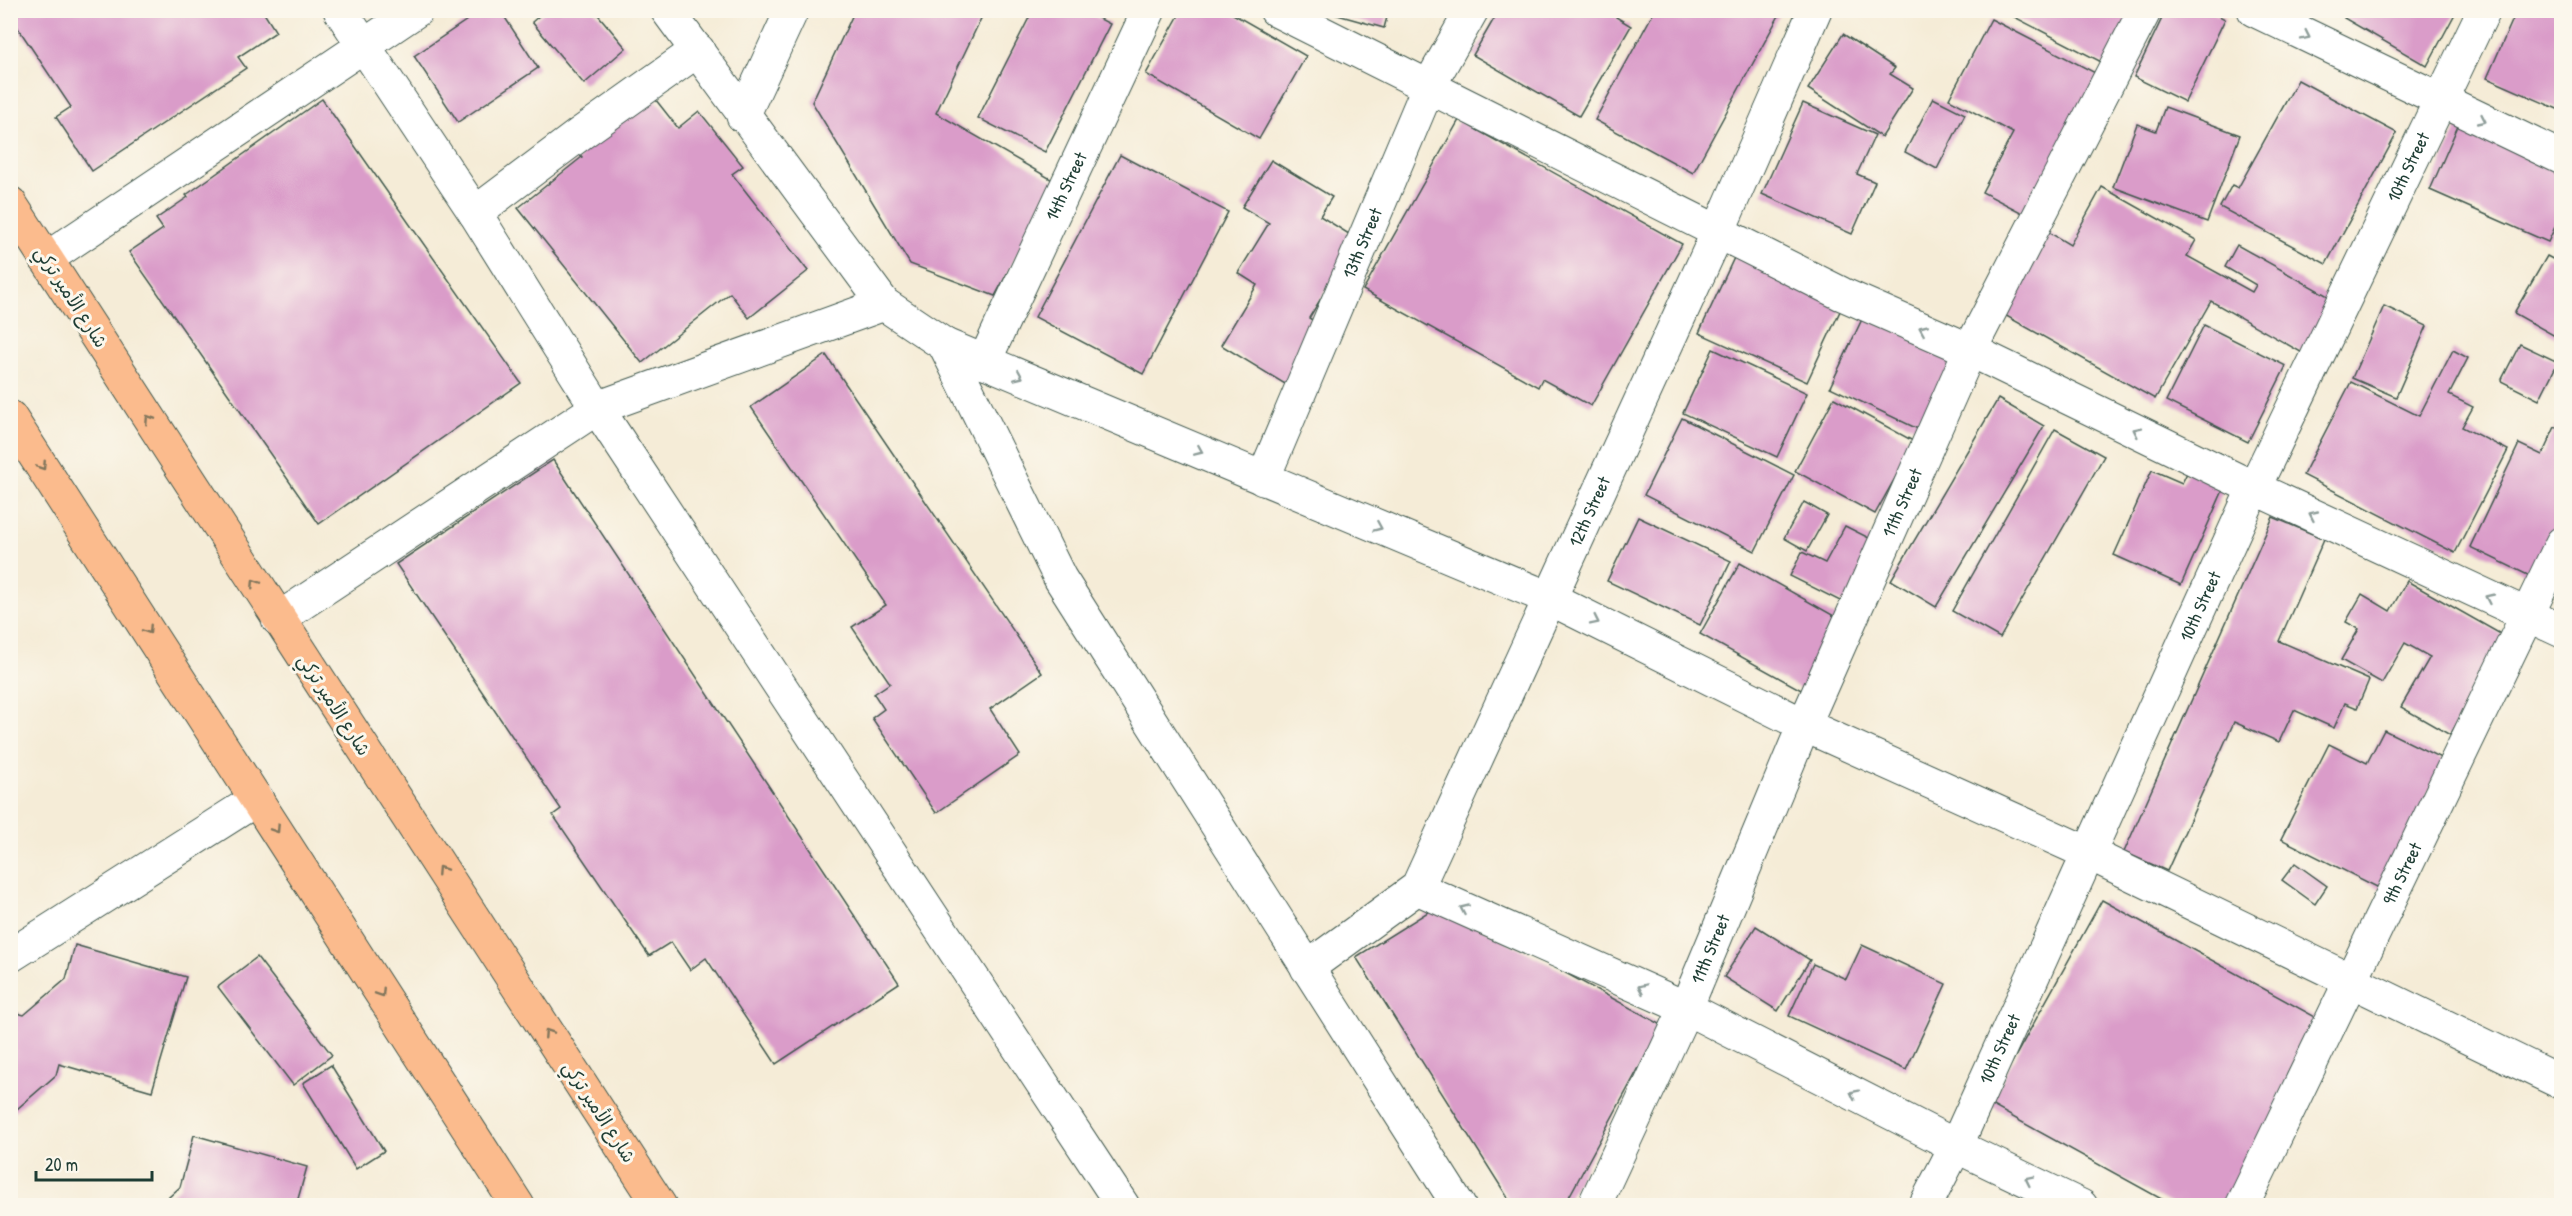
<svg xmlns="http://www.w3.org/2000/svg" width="2572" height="1216" font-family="'Patrick Hand','Playpen Sans Arabic',sans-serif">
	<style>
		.building { fill: #da9cc9 }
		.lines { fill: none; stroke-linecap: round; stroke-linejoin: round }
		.minor-casing { stroke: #3f574c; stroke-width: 35 }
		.primary-casing { stroke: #3f574c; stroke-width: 35 }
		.minor { stroke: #fff; stroke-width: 33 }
		.primary { stroke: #fbbb8d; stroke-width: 33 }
		.oneway { stroke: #8f9e9a }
		.oneway2 { stroke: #82765c }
		.labels { text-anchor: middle; stroke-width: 6; stroke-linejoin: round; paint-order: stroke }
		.street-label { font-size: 18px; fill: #1f3d34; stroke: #fbf7ec }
	</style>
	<rect width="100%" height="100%" fill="#fbf7ec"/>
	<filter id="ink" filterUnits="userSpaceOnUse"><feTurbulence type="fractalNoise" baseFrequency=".0167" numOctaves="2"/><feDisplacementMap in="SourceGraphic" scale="12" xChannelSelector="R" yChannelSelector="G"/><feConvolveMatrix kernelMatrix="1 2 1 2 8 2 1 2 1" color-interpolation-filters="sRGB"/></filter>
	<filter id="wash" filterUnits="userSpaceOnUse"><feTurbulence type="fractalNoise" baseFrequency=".008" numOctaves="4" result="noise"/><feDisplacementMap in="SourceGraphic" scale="24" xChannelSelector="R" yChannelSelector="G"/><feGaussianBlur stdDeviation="1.35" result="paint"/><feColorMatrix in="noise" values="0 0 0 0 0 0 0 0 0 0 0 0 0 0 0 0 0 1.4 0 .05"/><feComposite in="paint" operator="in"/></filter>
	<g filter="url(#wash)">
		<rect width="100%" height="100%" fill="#f5ecd7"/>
		<g id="blocks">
			<!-- building -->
			<g class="building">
				<path d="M10,10H262L276,32L238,57L246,68L92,171L56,117L71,107L10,16Z"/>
				<path d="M482,10H500L538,68L458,122L414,56Z"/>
				<path d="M546,10H594L626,48L584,84L532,22Z"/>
				<path d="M855,10H985L936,113L1056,182L995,296L910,264L812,102Z"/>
				<path d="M1033,10H1083L1110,24L1045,152L978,118Z"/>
				<path d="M1182,10H1226L1306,56L1259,139L1146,74Z"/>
				<path d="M1335,10H1389L1384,28L1334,14Z"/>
				<path d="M1499,10H1620L1616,17L1631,26L1579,116L1473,55Z"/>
				<path d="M1655,10H1782L1693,173L1595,120Z"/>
				<path d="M2001,10H2140L2111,67Z"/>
				<path d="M2166,10H2208L2225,19L2185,102L2134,77Z"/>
				<path d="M2348,10H2457L2427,66L2344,18Z"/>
				<path d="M2517,10H2562V111L2487,78Z"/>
				<path d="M1991,19L2107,79L2034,219L1982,192L2013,133L1949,99Z"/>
				<path d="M1843,34L1895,68L1890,74L1913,88L1882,137L1808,89Z"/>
				<path d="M2298,80L2397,133L2326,264L2220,207L2232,185L2238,188Z"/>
				<path d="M652,95L678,128L699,111L743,166L732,174L808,271L749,318L730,293L642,363L518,208L582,157L577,151Z"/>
				<path d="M1933,98L1965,114L1937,169L1905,152Z"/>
				<path d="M322,99L521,383L319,524L129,252L163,229L156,219L188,197L186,195Z"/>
				<path d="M1803,103L1875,135L1857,174L1875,182L1852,234L1762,194Z"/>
				<path d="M2165,107L2240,135L2207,222L2113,187L2137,124L2156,131Z"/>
				<path d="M1459,120L1682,244L1591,406L1542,379L1538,387L1363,290Z"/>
				<path d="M2458,126L2562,171V212L2548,242L2430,190Z"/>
				<path d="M1120,155L1228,212L1143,374L1035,317Z"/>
				<path d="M1271,160L1332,197L1320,216L1357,239L1309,318L1327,329L1290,387L1221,345L1257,285L1238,273L1269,223L1242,207Z"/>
				<path d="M2102,187L2196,240L2187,256L2252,292L2256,285L2225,267L2237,245L2337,301L2306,355L2211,301L2155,399L2001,313L2047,231L2070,245Z"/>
				<path d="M1739,247L1847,296L1807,382L1699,333Z"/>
				<path d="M2547,256L2562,264V340L2514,313Z"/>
				<path d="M2384,306L2427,326L2396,397L2352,378Z"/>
				<path d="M1864,315L1956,359L1922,431L1830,387Z"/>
				<path d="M2204,325L2286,366L2248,442L2166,401Z"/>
				<path d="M2520,344L2558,362L2539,400L2501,381Z"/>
				<path d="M1713,349L1807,393L1777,457L1683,413Z"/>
				<path d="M2453,350L2468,358L2449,395L2473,407L2462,427L2508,450L2455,553L2303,475L2351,382L2419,416Z"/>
				<path d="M826,355L1042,673L990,709L1020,755L936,813L872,718L884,709L874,694L890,683L852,627L886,605L751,407Z"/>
				<path d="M1834,398L1915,442L1875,514L1795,471Z"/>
				<path d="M1998,399L2044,426L1936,607L1891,580Z"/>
				<path d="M1682,418L1794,475L1755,551L1644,495Z"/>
				<path d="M2555,427L2562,430V527L2536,579L2470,547L2519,444L2542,455Z"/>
				<path d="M2055,429L2104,456L2000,638L1952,611Z"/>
				<path d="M553,460L899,983L776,1064L706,958L690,970L671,942L649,956L553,815L561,809L396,564Z"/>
				<path d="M2152,470L2182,483L2188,471L2224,488L2181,585L2114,555Z"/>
				<path d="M1804,502L1827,515L1807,551L1784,538Z"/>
				<path d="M1638,517L1731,561L1700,625L1607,581Z"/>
				<path d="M2273,517L2324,539L2279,641L2369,680L2357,708L2345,703L2334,728L2294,710L2279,742L2234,722L2167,871L2124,852Z"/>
				<path d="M1845,526L1883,545L1852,607L1790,576L1802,552L1825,563Z"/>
				<path d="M1740,563L1843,621L1803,691L1700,634Z"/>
				<path d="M2407,581L2506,637L2450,735L2401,707L2430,657L2405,643L2382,683L2341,660L2359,629L2346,622L2362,594L2390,611Z"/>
				<path d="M2384,730L2445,760L2381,889L2281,839L2329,744L2367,763Z"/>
				<path d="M2295,863L2327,886L2315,904L2282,880Z"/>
				<path d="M2102,900L2328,1024L2228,1206H2174L1989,1104Z"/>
				<path d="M1439,905L1662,1025L1564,1206H1513L1356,957Z"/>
				<path d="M1756,926L1810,960L1778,1011L1724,977Z"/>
				<path d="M75,945L186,977L152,1091L59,1064L56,1075L10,1115V1011L24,1015L66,979Z"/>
				<path d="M1862,945L1946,984L1906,1070L1789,1016L1813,964L1846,979Z"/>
				<path d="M257,957L332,1055L293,1085L218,987Z"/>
				<path d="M331,1065L384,1151L356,1169L303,1083Z"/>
				<path d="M194,1135L307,1167L296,1206H159L180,1187Z"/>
			</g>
		</g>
	</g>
	<g filter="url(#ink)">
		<use href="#blocks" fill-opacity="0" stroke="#3f574c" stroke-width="1.5"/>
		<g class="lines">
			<defs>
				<g id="minor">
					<path d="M340,10L475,213L597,408L1123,1206"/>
					<path d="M667,10L884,304L945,345L1060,578L1459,1206"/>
					<path d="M1276,10L1842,294L1970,350L2254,488L2562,631"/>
					<path d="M2254,10L2562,158"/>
					<path d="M743,116L792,10"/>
					<path d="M475,213L580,134L698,50"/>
					<path d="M46,259L417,10"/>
					<path d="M945,345L1549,598L1804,725L2088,853L2562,1083"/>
					<path id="s1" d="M984,362L1149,10"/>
					<path id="s2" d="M1263,479L1428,88L1472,10"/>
					<path d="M278,619L597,408L884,304"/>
					<path d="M1417,888L1686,1008L1956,1146L2081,1206"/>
					<path d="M10,956L257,799"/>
					<path id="s3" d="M1307,968L1417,888L1718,232L1815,10"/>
					<path id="s4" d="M1594,1206L1686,1008L1804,725L1970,350L2145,10"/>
					<path id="s5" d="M1925,1206L1956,1146L2254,488L2484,10"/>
					<path id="s6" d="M2242,1206L2562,543"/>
				</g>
				<g id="primary">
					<path d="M10,203L660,1206"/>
					<path d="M10,417L518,1206"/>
				</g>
			</defs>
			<!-- minor casing -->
			<use href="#minor" class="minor-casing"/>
			<!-- primary casing -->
			<use href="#primary" class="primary-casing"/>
			<!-- minor -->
			<use href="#minor" class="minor"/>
			<!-- primary -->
			<use href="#primary" class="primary"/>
		</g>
		<!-- one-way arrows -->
		<defs><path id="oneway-chevron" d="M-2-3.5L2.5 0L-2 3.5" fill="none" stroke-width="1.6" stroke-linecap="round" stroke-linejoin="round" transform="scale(1.5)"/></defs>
		<g class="oneway">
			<use href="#oneway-chevron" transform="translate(2306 36) rotate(26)"/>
			<use href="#oneway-chevron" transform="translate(2482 120) rotate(25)"/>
			<use href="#oneway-chevron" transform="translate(1923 329) rotate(-157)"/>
			<use href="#oneway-chevron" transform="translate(1019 376) rotate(23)"/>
			<use href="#oneway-chevron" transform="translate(2137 431) rotate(-154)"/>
			<use href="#oneway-chevron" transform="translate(1199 451) rotate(23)"/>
			<use href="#oneway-chevron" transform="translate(2313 515) rotate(-155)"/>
			<use href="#oneway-chevron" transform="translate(1378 527) rotate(23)"/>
			<use href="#oneway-chevron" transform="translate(2489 598) rotate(-155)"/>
			<use href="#oneway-chevron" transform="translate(1595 621) rotate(26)"/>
			<use href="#oneway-chevron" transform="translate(1464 909) rotate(-156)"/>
			<use href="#oneway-chevron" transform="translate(1642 988) rotate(-156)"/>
			<use href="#oneway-chevron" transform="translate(1854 1094) rotate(-153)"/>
			<use href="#oneway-chevron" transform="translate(2029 1180) rotate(-154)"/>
		</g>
		<g class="oneway2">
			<use href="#oneway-chevron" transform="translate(149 419) rotate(-123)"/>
			<use href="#oneway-chevron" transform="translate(42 466) rotate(57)"/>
			<use href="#oneway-chevron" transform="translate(255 583) rotate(-123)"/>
			<use href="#oneway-chevron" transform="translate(148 630) rotate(57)"/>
			<use href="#oneway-chevron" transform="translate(276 829) rotate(57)"/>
			<use href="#oneway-chevron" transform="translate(441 870) rotate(-123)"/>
			<use href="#oneway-chevron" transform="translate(381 993) rotate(57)"/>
			<use href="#oneway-chevron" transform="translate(548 1033) rotate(-123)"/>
		</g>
	</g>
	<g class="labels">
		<!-- street labels -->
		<g class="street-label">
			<text dy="6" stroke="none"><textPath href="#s5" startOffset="1146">10th Street</textPath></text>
			<text dy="6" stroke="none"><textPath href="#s1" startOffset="194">14th Street</textPath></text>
			<text dy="6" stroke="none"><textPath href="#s2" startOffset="256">13th Street</textPath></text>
			<text transform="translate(71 297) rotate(57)" y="6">شارع الأمير تركي</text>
			<text dy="6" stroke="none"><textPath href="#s4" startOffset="768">11th Street</textPath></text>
			<text dy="6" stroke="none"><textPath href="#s3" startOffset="550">12th Street</textPath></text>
			<text dy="6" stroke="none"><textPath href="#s5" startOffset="660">10th Street</textPath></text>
			<text transform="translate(334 705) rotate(57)" y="6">شارع الأمير تركي</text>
			<text dy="6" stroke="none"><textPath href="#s6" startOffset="369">9th Street</textPath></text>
			<text dy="6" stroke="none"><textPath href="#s4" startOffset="282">11th Street</textPath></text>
			<text dy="6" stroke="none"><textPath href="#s5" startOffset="174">10th Street</textPath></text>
			<text transform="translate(599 1112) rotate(57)" y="6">شارع الأمير تركي</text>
		</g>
	</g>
	<!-- margin -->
	<rect width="2572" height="1216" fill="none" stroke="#fbf7ec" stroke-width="36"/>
	<!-- scale -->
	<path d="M36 1171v9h116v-9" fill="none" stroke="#1f3d34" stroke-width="3"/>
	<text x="45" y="1171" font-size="18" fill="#1f3d34" stroke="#fbf7ec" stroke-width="4.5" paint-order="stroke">20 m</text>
</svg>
